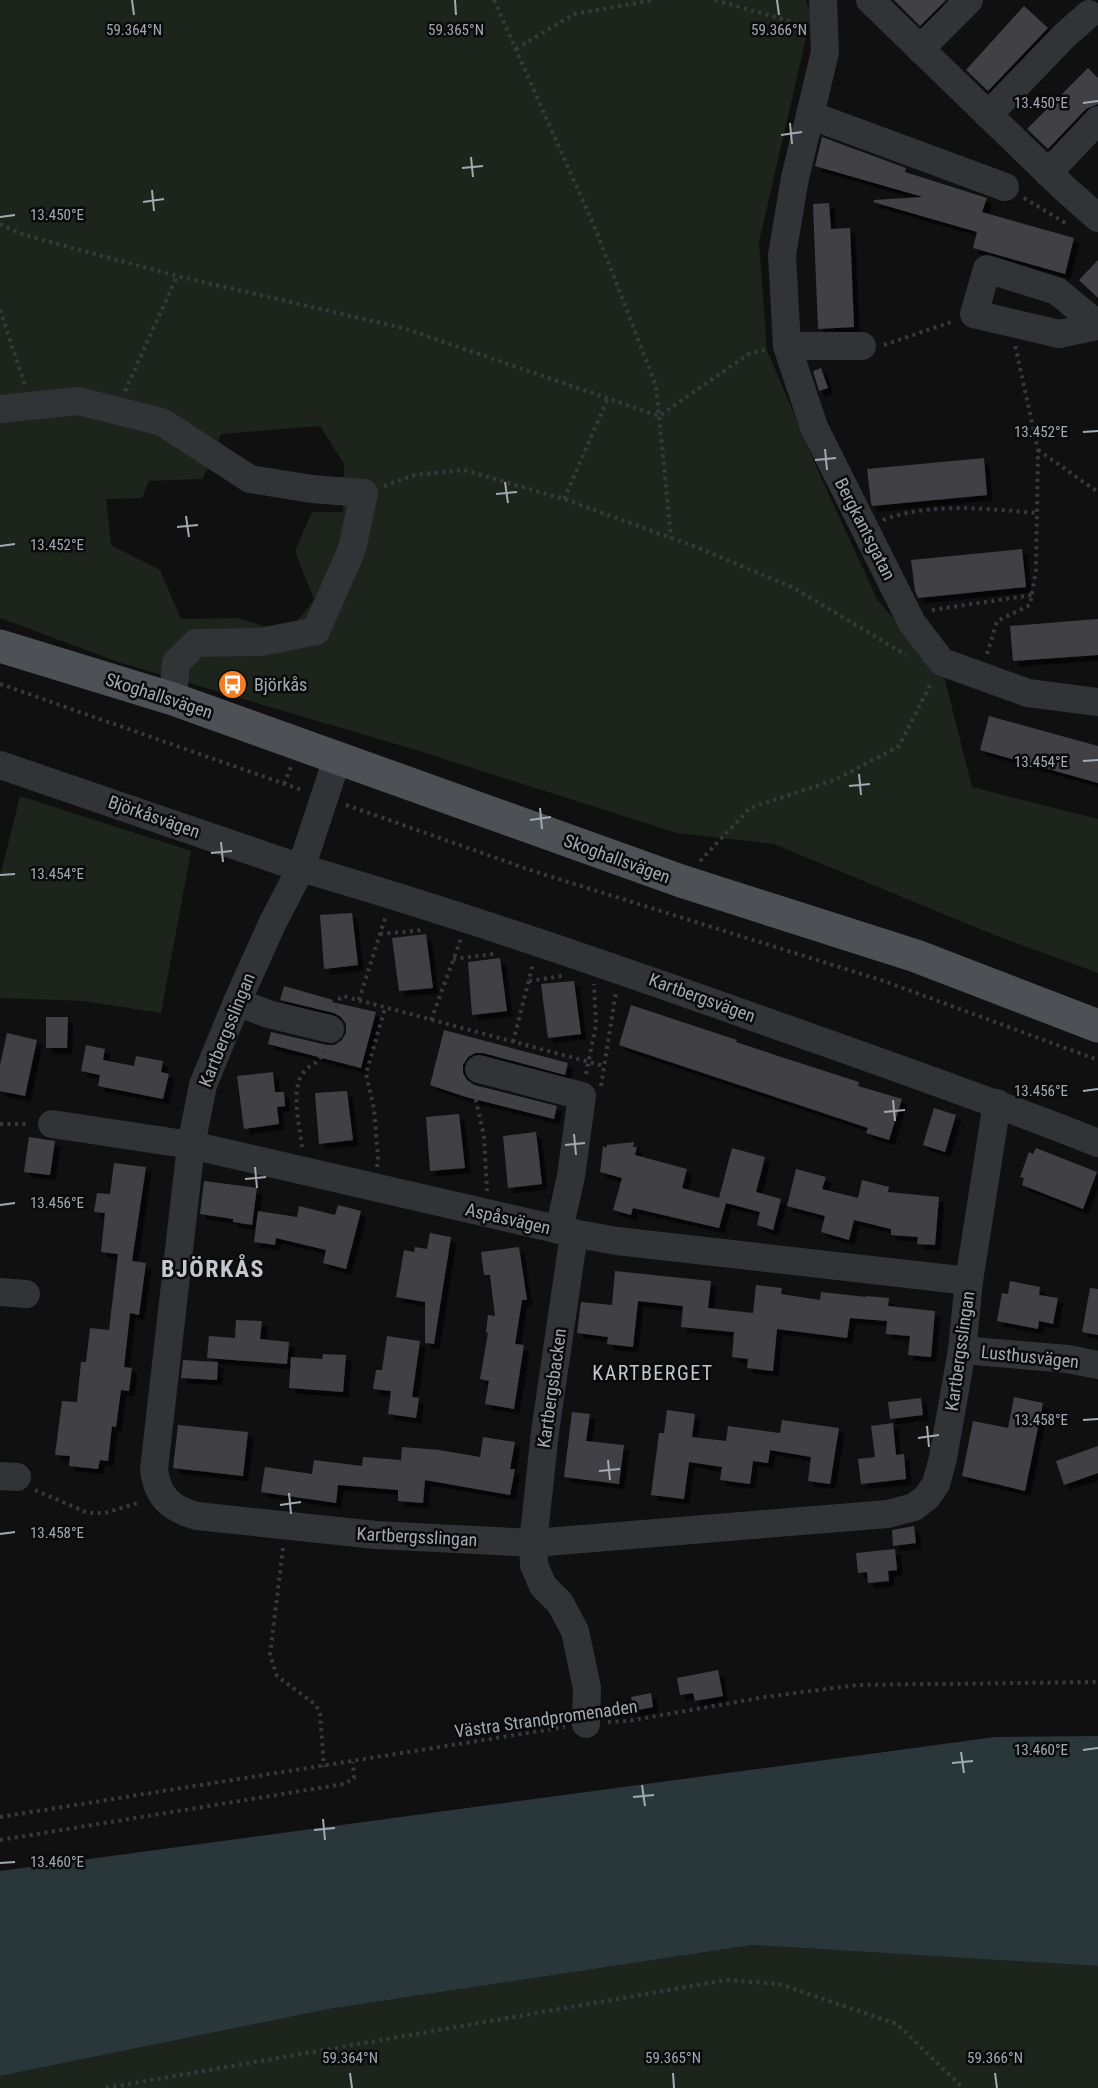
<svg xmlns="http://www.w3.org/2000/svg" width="1098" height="2088" font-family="'Roboto Condensed',sans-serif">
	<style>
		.green { fill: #1d241c; fill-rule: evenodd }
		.water { fill: #29363a }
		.building { fill: #3f4144; filter: url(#shadow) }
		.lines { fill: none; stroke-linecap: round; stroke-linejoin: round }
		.path { stroke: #373a3d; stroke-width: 4; stroke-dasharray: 3 4.5; stroke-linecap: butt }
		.minor { stroke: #313336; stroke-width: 28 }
		.major { stroke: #4d5155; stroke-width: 33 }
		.ticks { fill: none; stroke: #a1aab2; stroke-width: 2 }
		.labels { text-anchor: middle; stroke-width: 5; stroke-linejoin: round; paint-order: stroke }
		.street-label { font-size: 18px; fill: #a1aab2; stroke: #0b0b0c }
		.poi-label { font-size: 18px; fill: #a1aab2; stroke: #0b0b0c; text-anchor: start }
		.neighbourhood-label { font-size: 20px; letter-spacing: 1.5px; fill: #c2c8ce; stroke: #0b0b0c }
		.district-label { font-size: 24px; font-weight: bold; letter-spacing: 1.5px; fill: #c2c8ce; stroke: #0b0b0c }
		.ticks-label { font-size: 15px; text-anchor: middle; fill: #a1aab2; stroke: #0b0b0c; stroke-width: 5; stroke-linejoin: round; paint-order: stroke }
	</style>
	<defs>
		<filter id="shadow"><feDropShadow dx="5.5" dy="5.5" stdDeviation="0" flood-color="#0009"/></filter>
	</defs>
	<rect width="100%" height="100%" fill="#101011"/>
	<!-- green -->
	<g class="green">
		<path d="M0,0H806L811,16L759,242L767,350L819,473L877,599L945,680L972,787L1098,819V973L994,935L774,844L677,833L416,750L118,662L0,618ZM320,426L344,464L343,512H312L295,551L314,600L287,633L238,618L181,619L160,570L111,545L106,499L142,498L149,481L203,479L221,434Z"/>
		<path d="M20,796L191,851L161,1013L83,1001L0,998V877Z"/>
		<path d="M752,1945L1098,1966V2088H0V2076L329,2009Z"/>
	</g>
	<!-- water -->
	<path class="water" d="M1098,1736V1966L752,1945L329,2009L0,2076V1871L995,1737Z"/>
	<!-- building -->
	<g class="building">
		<path d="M894,0H946L920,26Z"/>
		<path d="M1024,6L1048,28L988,91L966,70Z"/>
		<path d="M1088,68L1098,78V104L1086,109L1048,149L1027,129Z"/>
		<path d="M822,137L906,168L905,172L987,198L982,212L1074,238L1065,274L973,248L977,232L873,202L874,200L923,197L815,166Z"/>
		<path d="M829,203L831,229L850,228L854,327L818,329L813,204Z"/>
		<path d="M1098,260V298L1079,280Z"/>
		<path d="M821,368L828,388L819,391L813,371Z"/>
		<path d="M984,458L987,495L872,506L871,503L867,469Z"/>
		<path d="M1022,549L1026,587L918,598L915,591L911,560Z"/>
		<path d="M1098,619V655L1013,661L1010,626Z"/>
		<path d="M989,716L1098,746V783L980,750Z"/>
		<path d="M352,913L358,965L324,969L320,915Z"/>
		<path d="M426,934L433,988L399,991L392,938Z"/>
		<path d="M500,958L507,1011L472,1015L468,962Z"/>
		<path d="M574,981L581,1034L548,1038L541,984Z"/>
		<path d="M284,986L333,1000L332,1002L376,1012L361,1068L268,1044L271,1032L327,1045H334L341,1041L346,1033V1024L341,1017L334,1013L280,1000Z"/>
		<path d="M631,1005L737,1040L736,1042L778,1056L859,1082L858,1086L902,1099L889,1140L866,1133L868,1128L619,1045Z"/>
		<path d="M46,1017H68L67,1048H46Z"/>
		<path d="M444,1030L568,1063L565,1075L483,1053H475L468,1057L463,1065V1073L467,1080L474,1085L557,1106L554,1119L466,1097L430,1085Z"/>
		<path d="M7,1033L37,1040L25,1096L0,1091V1065Z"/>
		<path d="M86,1045L105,1049L103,1060L134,1066L136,1056L163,1061L161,1072L169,1074L163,1099L98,1086L100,1075L81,1071Z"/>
		<path d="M273,1072L275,1092H284L285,1106L277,1107L279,1124L244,1129L237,1076Z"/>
		<path d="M347,1091L353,1140L319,1144L315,1093Z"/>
		<path d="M934,1108L956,1115L945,1152L923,1145Z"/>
		<path d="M459,1114L465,1168L430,1171L426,1117Z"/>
		<path d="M536,1132L542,1184L508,1188L503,1136Z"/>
		<path d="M29,1137L55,1141L50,1175L24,1172Z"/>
		<path d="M634,1142L633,1147H637L635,1155L687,1169L682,1188L719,1198L732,1148L765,1157L756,1192L781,1199L773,1230L757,1225L760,1212L726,1203L719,1228L633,1208L631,1215L613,1210L622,1178L600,1172L603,1146L606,1148L607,1145Z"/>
		<path d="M1036,1148L1097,1172L1083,1209L1022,1185L1024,1178L1020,1177L1029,1152L1033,1154Z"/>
		<path d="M114,1163L146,1167L132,1261L146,1263L139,1315L130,1313L124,1367L132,1368L129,1391L121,1390L116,1427L112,1426L108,1461L100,1460L98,1469L69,1466L70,1456L55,1455L62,1401L77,1402L81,1362H86L90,1328L109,1330L118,1254L101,1252L105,1213L94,1212L97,1193L110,1194Z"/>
		<path d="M796,1169L826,1177L822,1189L858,1198L862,1180L889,1187L888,1192L939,1197L935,1245L917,1244L918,1237L891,1235V1229L854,1220L849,1240L821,1232L825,1216L787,1206Z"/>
		<path d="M204,1181L257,1188L252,1225L233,1222V1219L200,1214Z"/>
		<path d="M338,1205L361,1211L346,1269L323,1263L326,1250L276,1238L275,1245L254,1242L258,1211L297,1217L299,1206L335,1215Z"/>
		<path d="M430,1233L451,1237L434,1344L425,1343V1302L396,1297L404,1250L414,1252L415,1247L427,1249Z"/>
		<path d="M519,1247L527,1300H522L515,1344L524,1345L514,1409L485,1404L489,1381L480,1379L488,1333L486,1332L488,1315L495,1316L490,1275H484L481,1252Z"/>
		<path d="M615,1271L711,1281L708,1308L753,1313L756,1285L782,1288L781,1294L820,1300L821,1292L866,1297V1296L889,1298L888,1306L935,1311L931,1357L908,1355L910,1336L886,1334L887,1321L850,1318L847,1338L777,1329L773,1371L747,1368L748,1359L732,1357L734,1332L681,1327L683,1306L638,1301L633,1347L607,1344L608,1337L577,1333L581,1302L612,1305Z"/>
		<path d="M1010,1281L1040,1287L1039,1295L1058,1298L1053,1324L1039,1321L1038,1329L997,1321L1002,1293L1008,1294Z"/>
		<path d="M1090,1288L1098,1289V1335L1082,1332Z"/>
		<path d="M236,1320L262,1321L260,1339L289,1342L287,1364L207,1358L209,1336L235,1338Z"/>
		<path d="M387,1336L420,1341L412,1397L419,1398L416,1418L388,1414L391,1391L373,1389L376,1370H382Z"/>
		<path d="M323,1354L346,1355L343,1392L289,1388L291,1357L322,1359Z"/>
		<path d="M183,1360L218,1362L217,1380L181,1378Z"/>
		<path d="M1014,1397L1043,1403L1025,1491L962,1476L973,1421L1008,1428Z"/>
		<path d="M921,1398L923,1415L890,1419L888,1402Z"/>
		<path d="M667,1410L695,1414L692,1437L726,1441L728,1426L780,1433L782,1420L839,1428L830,1484L808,1481L811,1457L770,1450L768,1463L753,1461L750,1484L720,1480L722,1467L689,1462L684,1499L651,1495L659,1433H664Z"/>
		<path d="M572,1412L590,1414L586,1441L624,1445L619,1484L564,1477Z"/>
		<path d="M893,1423L896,1455L904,1454L906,1479L861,1484L858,1459L875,1457L871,1426Z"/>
		<path d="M178,1425L248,1432L243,1476L173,1468Z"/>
		<path d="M483,1437L515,1442L510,1469H515L510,1495L425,1480L423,1503L398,1501V1490L338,1485L336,1503L261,1492L265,1467L312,1474L314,1460L362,1466L363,1457L401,1460L402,1447L439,1450L480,1457Z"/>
		<path d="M1098,1446V1473L1064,1485L1056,1461Z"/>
		<path d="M914,1526L916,1543L893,1546L892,1530Z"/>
		<path d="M895,1549L897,1570L888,1571L889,1581L868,1583L867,1572L858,1573L856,1553Z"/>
		<path d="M718,1670L723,1696L695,1701L693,1693L680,1695L677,1678Z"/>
		<path d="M651,1693L653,1707L634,1711L631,1697Z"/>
	</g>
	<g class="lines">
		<!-- path -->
		<g class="path">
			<path d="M494,0L595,228L656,386L671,538"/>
			<path d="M715,0L800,24"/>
			<path d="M516,49L574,14L655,0"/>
			<path d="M1024,198L1067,224"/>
			<path d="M0,224L24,235L177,276L403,328L659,416L750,353L765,350"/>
			<path d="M0,310L25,385"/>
			<path d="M884,345L954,321"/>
			<path d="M125,391L177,276"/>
			<path d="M1038,450L1098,492"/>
			<path d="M384,486L415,475L464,470L564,499L696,547L794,588L906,655"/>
			<path d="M564,499L608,398"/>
			<path d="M883,520C928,502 990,509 1037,513"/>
			<path d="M932,610L1032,595"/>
			<path d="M987,654L997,621L1030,605L1036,570L1038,450L1015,345"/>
			<path d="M0,684L302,790"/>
			<path d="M284,784L291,767"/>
			<path d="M346,805L533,871L884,981L1098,1060"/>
			<path d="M700,861L750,808L837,779L899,746L932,681"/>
			<path d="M380,934L424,930"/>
			<path d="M453,959L494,954"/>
			<path d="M529,981L562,976"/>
			<path d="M359,1000L386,915"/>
			<path d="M336,1007L340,998L343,996L604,1066"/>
			<path d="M431,1020L461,939"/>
			<path d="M513,1042L533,964"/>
			<path d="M586,1074L596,1025L594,984"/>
			<path d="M601,1086L616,992"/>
			<path d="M474,1092L484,1136L487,1191"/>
			<path d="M0,1124H29"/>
			<path d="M302,1147C300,1127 290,1090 303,1073C312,1061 320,1066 324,1049"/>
			<path d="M377,1167L378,1157L374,1109L366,1074L385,1008"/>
			<path d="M35,1490L88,1513H105L141,1502"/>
			<path d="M283,1548L270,1655L277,1676L316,1705L320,1714L324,1767"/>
			<path d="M608,1722L628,1721L765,1697L857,1685L1098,1682"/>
			<path d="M0,1817L565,1727"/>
			<path d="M0,1840L344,1784L354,1778L353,1762"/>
			<path d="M106,2088L726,1980L779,1984L897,2024L963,2088"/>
		</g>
		<!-- minor -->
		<g class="minor">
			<path d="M823,0L825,52L795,178L782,255L787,346L814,427L912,623L942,662L1028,693L1098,702"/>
			<path d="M870,0L1064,188L1098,218"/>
			<path d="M920,49L969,0"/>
			<path d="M810,115L1005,187"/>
			<path d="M988,115L1064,36L1089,14"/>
			<path d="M1048,173L1098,120"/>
			<path d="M1098,325L1057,291L987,269L974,314L1059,334L1098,326"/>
			<path d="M787,346H862"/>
			<path d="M0,409L78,401L162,422L250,479L312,489L364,493L352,549L316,631L261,642L196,643L176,663L173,699"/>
			<path d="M0,765L301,868L337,759"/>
			<path d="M237,1002L268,1014L330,1029"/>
			<path d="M479,1069L582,1096L571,1176L559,1230"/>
			<path d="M997,1103L969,1281L962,1350L943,1458L936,1484L927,1497L914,1507L888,1514L533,1543L376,1535L197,1516C171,1509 157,1497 154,1469L191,1145L203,1085L237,1002L272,924L301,868C460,914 615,968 770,1023C880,1062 990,1100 1098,1143"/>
			<path d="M52,1124L191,1145L578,1234L617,1241L969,1281"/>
			<path d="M574,1234L545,1432L533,1543L534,1565L543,1586L560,1603L575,1631L587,1688L586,1724"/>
			<path d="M0,1292L26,1294"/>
			<path d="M962,1350L1068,1359L1098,1365"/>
			<path d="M0,1476L17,1477"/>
		</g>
		<!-- major -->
		<path class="major" d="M0,646L173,699L681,881L916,956L1098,1026"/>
	</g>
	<!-- ticks -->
	<path class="ticks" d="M132,0L134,15M455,0L456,15M777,0L779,15M1083,103L1098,101M790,123L792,144M781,135L802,132M471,157L473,177M462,168L483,166M152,190L154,211M143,202L164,199M0,217L15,215M1083,432L1098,431M825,449L827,470M815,460L836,458M505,482L508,503M496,494L517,492M186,516L189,537M177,527L198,525M0,546L15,544M1083,761L1098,760M859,774L861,795M849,786L870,784M540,808L542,829M530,820L551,817M221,842L223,862M211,853L232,851M0,875L15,874M1083,1091L1098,1089M893,1100L895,1121M884,1112L905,1110M574,1134L576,1155M565,1145L585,1143M255,1167L257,1188M245,1179L266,1177M0,1205L15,1203M1083,1420L1098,1419M927,1426L929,1447M918,1438L939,1435M608,1460L610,1480M599,1471L620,1469M289,1493L291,1514M280,1505L301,1502M0,1534L15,1532M1083,1750L1098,1748M961,1752L964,1773M952,1763L973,1761M642,1785L645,1806M633,1797L654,1795M323,1819L325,1840M314,1830L335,1828M0,1863L15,1862M350,2073L352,2088M673,2073L674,2088M995,2073L997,2088"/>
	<!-- icons -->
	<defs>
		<symbol id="bus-disc" viewBox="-11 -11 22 22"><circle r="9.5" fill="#f47e25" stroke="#0b0b0c"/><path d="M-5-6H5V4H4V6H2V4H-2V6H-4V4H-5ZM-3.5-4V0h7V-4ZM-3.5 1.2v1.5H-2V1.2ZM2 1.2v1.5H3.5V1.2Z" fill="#fff"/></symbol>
	</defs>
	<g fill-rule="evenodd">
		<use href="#bus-disc" x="216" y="668" width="33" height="33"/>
	</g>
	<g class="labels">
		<!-- street labels -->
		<g class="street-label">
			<text transform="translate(865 529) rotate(63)" y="6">Bergkantsgatan</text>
			<text transform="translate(159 696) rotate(18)" y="6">Skoghallsvägen</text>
			<text transform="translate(154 817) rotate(19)" y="6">Björkåsvägen</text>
			<text transform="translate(617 859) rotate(20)" y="6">Skoghallsvägen</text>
			<text transform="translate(702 998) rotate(20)" y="6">Kartbergsvägen</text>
			<text transform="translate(227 1030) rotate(-68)" y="6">Kartbergsslingan</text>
			<text transform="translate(508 1219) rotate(13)" y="6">Aspåsvägen</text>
			<text transform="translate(960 1351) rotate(-82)" y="6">Kartbergsslingan</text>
			<text transform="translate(1030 1357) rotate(6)" y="6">Lusthusvägen</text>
			<text transform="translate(552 1388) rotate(-82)" y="6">Kartbergsbacken</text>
			<text transform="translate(417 1537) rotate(3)" y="6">Kartbergsslingan</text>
			<text transform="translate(546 1719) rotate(-8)" y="6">Västra Strandpromenaden</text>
		</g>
		<!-- poi labels -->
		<g class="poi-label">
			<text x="254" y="691">Björkås</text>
		</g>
		<!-- neighbourhood labels -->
		<g class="neighbourhood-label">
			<text x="653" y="1380">KARTBERGET</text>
		</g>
		<!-- district labels -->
		<g class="district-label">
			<text x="213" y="1277">BJÖRKÅS</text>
		</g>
	</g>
	<g class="ticks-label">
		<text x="134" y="35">59.364°N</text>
		<text x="456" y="35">59.365°N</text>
		<text x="779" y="35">59.366°N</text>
		<text x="1041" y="108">13.450°E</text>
		<text x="57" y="220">13.450°E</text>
		<text x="1041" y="437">13.452°E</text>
		<text x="57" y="550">13.452°E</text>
		<text x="1041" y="767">13.454°E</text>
		<text x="57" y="879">13.454°E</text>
		<text x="1041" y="1096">13.456°E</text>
		<text x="57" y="1208">13.456°E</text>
		<text x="1041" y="1425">13.458°E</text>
		<text x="57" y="1538">13.458°E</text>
		<text x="1041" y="1755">13.460°E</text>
		<text x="57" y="1867">13.460°E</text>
		<text x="350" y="2063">59.364°N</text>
		<text x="673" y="2063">59.365°N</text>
		<text x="995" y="2063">59.366°N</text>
	</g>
</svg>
